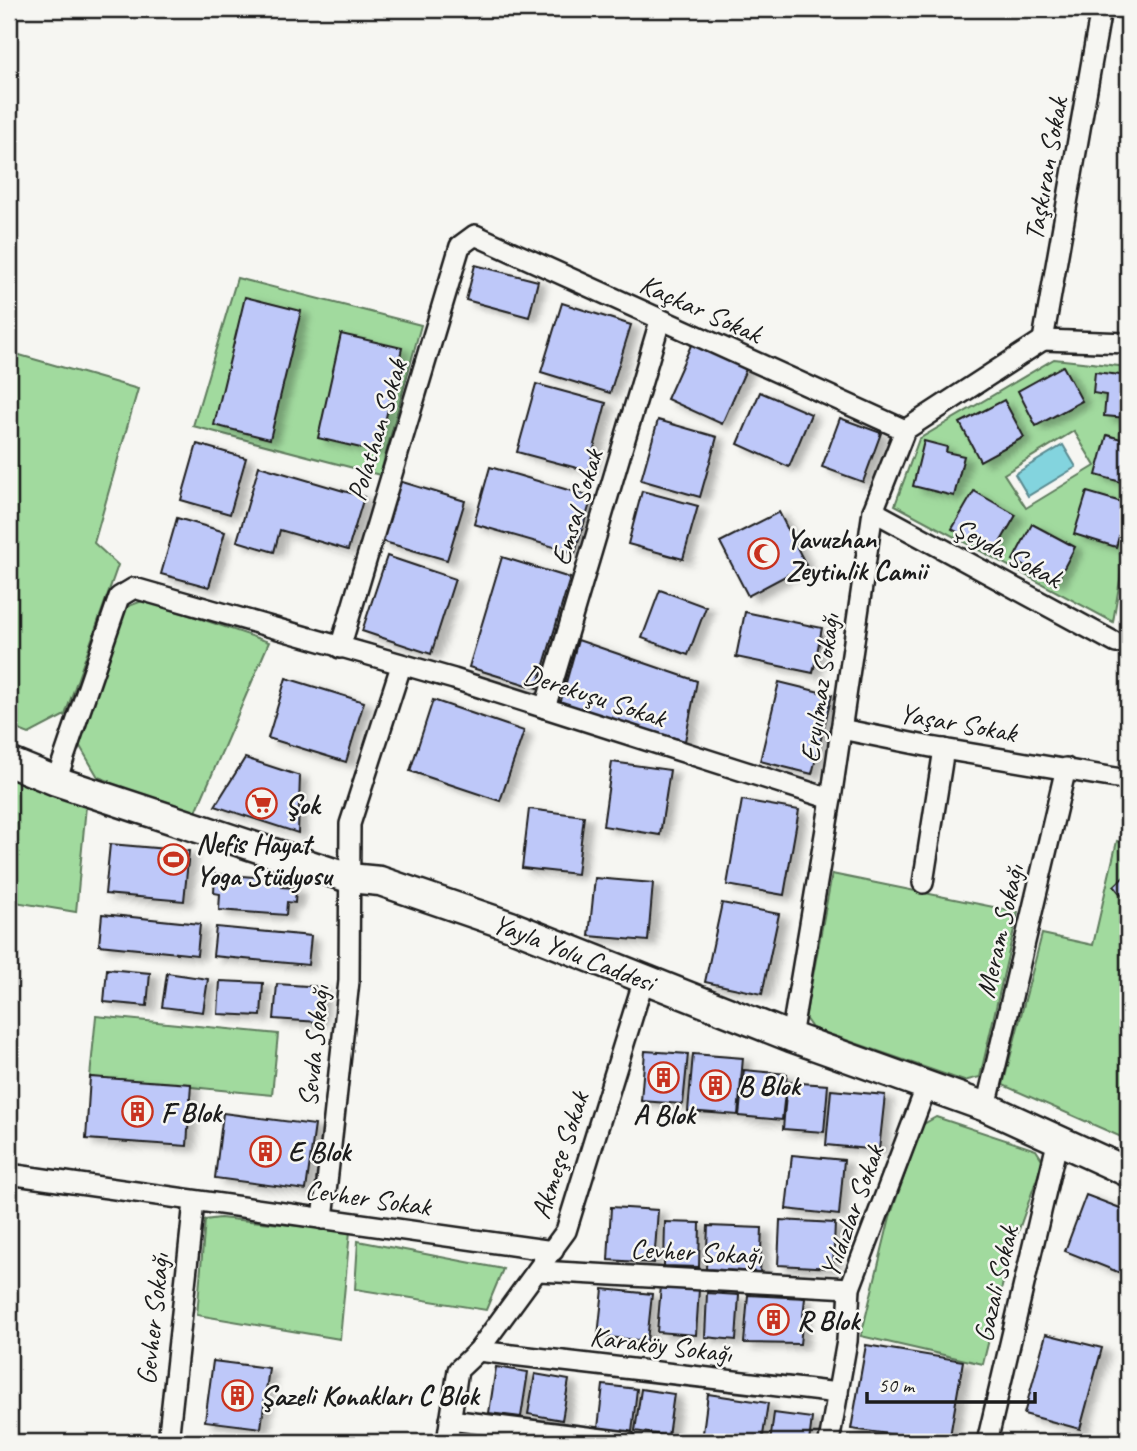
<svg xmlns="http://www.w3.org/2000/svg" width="1137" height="1451" font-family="Caveat,sans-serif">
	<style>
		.green { fill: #a1da9e; stroke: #5e7b5d; stroke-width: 2; fill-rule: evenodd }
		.water { fill: #83d4de; stroke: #5a8a90; stroke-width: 2 }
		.building { fill: #bec8f9; stroke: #1c1c1c; stroke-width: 2; filter: url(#shadow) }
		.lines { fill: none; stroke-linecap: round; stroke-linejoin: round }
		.street-casing { stroke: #1c1c1c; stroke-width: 24 }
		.secondary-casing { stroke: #1c1c1c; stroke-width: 33 }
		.street { stroke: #f6f6f2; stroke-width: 19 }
		.secondary { stroke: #f6f6f2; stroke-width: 28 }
		.labels { text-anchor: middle; stroke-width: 5; stroke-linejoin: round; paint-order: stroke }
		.street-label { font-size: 28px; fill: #1c1c1c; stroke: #f6f6f2 }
		.poi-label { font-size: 28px; font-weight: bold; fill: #1c1c1c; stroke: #f6f6f2; text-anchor: start }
	</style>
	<defs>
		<filter id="shadow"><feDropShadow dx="8" dy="4.5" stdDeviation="3.5" flood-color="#0004"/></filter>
	</defs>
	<rect width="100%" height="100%" fill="#f6f6f2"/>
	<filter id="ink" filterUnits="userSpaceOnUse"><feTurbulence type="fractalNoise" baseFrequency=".0143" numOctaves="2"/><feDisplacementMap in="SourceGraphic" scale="14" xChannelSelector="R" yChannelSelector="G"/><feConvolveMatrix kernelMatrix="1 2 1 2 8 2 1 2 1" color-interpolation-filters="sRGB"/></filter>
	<g filter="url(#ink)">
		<!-- green -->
		<g class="green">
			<path d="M237,278L421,325L380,475L193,426Z"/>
			<path d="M9,352L138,389L94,543L118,565L65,715L29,734L9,726Z"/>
			<path d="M1054,359L1128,367V532L1113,622L895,505L919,439ZM1074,431L1095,466L1026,508L1004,474Z"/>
			<path d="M145,600L269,642L195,814L108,788L109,781L98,777L78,743L126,607Z"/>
			<path d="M9,779L86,806L76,912L9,901Z"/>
			<path d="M1117,841L1128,844V1140L1003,1085L1042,934L1093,945Z"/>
			<path d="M832,874L1018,912L980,1077L964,1081L812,1028L805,1018Z"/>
			<path d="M96,1016L278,1034L272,1095L90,1077Z"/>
			<path d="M936,1117L1036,1150L1043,1161L1009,1258L983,1364L861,1336L890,1217L922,1125Z"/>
			<path d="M220,1218L350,1231L340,1339L197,1315L205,1220Z"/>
			<path d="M358,1241L503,1269L486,1310L355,1289Z"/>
		</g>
		<!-- water -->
		<path class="water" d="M1063,445L1076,467L1028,496L1015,474Z"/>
		<!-- building -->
		<g class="building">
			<path d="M475,265L538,281L529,317L466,300Z"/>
			<path d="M245,297L301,311L270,439L214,425Z"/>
			<path d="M562,303L631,325L610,393L541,372Z"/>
			<path d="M341,334L402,348L378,452L318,438Z"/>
			<path d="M692,343L747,367L722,424L667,399Z"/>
			<path d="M1063,366L1082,401L1036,426L1018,391Z"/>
			<path d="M1095,372L1128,376V418L1104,416L1106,395L1093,393Z"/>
			<path d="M536,384L606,403L588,471L517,452Z"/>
			<path d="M760,392L811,414L789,467L738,444Z"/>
			<path d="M1004,400L1024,437L980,461L960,423Z"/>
			<path d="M840,418L881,433L863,482L822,467Z"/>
			<path d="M658,420L717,437L700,497L641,480Z"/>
			<path d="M1107,435L1128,441V484L1096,475Z"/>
			<path d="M924,441L947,447L946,452L964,456L954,496L913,486Z"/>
			<path d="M197,444L246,458L230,514L181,500Z"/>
			<path d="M259,466L364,497L348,550L280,530L274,552L237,541Z"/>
			<path d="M490,467L592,497L575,553L474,524Z"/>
			<path d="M399,481L465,501L447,560L381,541Z"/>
			<path d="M642,491L698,506L683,559L628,544Z"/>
			<path d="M974,491L1016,515L994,553L952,529Z"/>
			<path d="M1087,492L1128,504L1116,547L1074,534Z"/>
			<path d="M779,512L806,565L748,596L720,542Z"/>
			<path d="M177,518L225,532L209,587L161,574Z"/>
			<path d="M1032,524L1075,547L1056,583L1013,560Z"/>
			<path d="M387,556L455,579L431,654L362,631Z"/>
			<path d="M502,557L570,578L537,688L469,667Z"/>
			<path d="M660,590L706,607L688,655L642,638Z"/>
			<path d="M745,612L822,628L813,673L736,657Z"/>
			<path d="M578,640L697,681L685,741L560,704Z"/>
			<path d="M286,678L364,702L346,762L268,738Z"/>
			<path d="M779,682L832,695L812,774L760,761Z"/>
			<path d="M433,700L524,731L500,801L410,771Z"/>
			<path d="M245,758L300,776L298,833L215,806Z"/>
			<path d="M612,762L670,770L660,835L603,826Z"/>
			<path d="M742,800L799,810L784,895L727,885Z"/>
			<path d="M529,809L584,816L577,874L522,868Z"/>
			<path d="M110,844L189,851L184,901L105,894Z"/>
			<path d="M1128,873V903L1114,886Z"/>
			<path d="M215,874L283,879L282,887L296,888L295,903L287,902L286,915L219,910L220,894L214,893Z"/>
			<path d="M595,878L653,883L648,941L589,936Z"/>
			<path d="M722,903L779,914L762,994L705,982Z"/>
			<path d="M102,914L200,924L197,955L99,945Z"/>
			<path d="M216,927L311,936L308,965L213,956Z"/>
			<path d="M107,969L150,973L147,1006L104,1002Z"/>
			<path d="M167,973L208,979L203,1012L162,1007Z"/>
			<path d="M220,981L263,983L261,1016L218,1014Z"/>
			<path d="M277,984L322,987L319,1022L274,1019Z"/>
			<path d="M645,1051L688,1054L683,1104L641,1101Z"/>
			<path d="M693,1054L743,1058L738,1115L688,1111Z"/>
			<path d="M744,1070L787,1074L782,1120L739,1116Z"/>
			<path d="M90,1077L191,1084L187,1146L86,1139Z"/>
			<path d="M787,1082L828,1085L824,1132L783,1129Z"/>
			<path d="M831,1090L885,1095L879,1150L826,1145Z"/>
			<path d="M223,1113L315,1125L306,1190L215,1178Z"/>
			<path d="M792,1155L844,1160L839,1215L786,1209Z"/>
			<path d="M1086,1195L1128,1211V1276L1065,1251Z"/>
			<path d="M611,1207L658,1210L654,1263L608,1260Z"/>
			<path d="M780,1220L835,1223L833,1268L778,1265Z"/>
			<path d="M665,1222L700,1223L699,1267L664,1266Z"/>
			<path d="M708,1226L762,1228L760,1272L706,1269Z"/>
			<path d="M661,1286L699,1289L696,1335L657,1332Z"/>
			<path d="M603,1289L652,1294L647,1341L598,1336Z"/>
			<path d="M707,1293L739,1295L736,1340L705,1337Z"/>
			<path d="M748,1295L805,1298L800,1344L744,1343Z"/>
			<path d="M1046,1334L1102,1348L1080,1429L1024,1414Z"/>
			<path d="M866,1345L963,1361L949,1442L851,1429Z"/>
			<path d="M213,1361L269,1368L261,1428L205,1421Z"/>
			<path d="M496,1367L528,1372L521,1417L489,1413Z"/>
			<path d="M535,1374L569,1380L562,1420L528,1414Z"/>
			<path d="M603,1385L637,1389L632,1432L598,1428Z"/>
			<path d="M641,1389L674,1394L668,1436L635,1431Z"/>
			<path d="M708,1394L768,1403L762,1442L702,1441Z"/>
			<path d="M774,1413L812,1418L809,1442H770Z"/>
		</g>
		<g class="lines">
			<defs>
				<g id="street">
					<path d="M1043,340L1101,9"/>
					<path d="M1043,340L1128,343"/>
					<path d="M873,511L1116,643"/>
					<path d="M340,648L460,246L475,235L905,430"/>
					<path d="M545,708L660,321"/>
					<path d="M841,729L931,747L1128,780"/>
					<path d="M56,781L119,597L134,588L454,679L831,799"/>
					<path d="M923,883L944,749"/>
					<path d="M791,1037L831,799L873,511L905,430L1043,340"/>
					<path d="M986,1107L1066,768"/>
					<path d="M9,1174L553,1251"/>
					<path d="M323,1219L349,981L350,824L401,666"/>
					<path d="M539,1271L850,1288"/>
					<path d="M478,1351L838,1393"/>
					<path d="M450,1420L627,1442"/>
					<path d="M168,1442L194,1202"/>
					<path d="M447,1442L458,1370L478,1351L566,1231L644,979"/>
					<path d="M829,1442L847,1341L850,1288L927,1085"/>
					<path d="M987,1442L1058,1139"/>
				</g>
				<path id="secondary" d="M9,762L56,781L349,878L380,881L511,926L791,1037L986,1107L1128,1172"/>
			</defs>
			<!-- street casing -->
			<use href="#street" class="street-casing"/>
			<!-- secondary casing -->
			<use href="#secondary" class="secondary-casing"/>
			<!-- street -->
			<use href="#street" class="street"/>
			<!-- secondary -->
			<use href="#secondary" class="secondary"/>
		</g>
	</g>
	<!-- icons -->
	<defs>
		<symbol id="mosque-ring" viewBox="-11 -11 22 22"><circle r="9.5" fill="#f6f6f2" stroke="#c8321e" stroke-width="1.5"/><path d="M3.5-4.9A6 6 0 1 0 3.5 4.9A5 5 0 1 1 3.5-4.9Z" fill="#c8321e"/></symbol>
		<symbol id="supermarket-ring" viewBox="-11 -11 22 22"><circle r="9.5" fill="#f6f6f2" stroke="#c8321e" stroke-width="1.5"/><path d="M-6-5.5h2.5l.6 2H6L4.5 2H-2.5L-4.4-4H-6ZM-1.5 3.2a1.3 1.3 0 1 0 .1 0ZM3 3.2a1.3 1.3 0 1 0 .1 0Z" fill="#c8321e"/></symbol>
		<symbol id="stadium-ring" viewBox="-11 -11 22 22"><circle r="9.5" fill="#f6f6f2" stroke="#c8321e" stroke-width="1.5"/><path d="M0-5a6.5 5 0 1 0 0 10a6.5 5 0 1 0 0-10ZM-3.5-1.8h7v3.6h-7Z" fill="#c8321e"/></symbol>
		<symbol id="building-ring" viewBox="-11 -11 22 22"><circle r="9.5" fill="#f6f6f2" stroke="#c8321e" stroke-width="1.5"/><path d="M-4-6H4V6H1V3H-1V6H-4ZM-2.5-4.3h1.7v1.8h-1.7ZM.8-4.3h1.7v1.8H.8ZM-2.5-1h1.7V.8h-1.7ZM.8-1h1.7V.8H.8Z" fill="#c8321e"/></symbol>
	</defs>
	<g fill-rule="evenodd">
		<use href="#mosque-ring" x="746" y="536" width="35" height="35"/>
		<use href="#supermarket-ring" x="244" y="786" width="35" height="35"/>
		<use href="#stadium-ring" x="156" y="842" width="35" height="35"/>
		<use href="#building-ring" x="646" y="1060" width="35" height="35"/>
		<use href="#building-ring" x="698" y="1068" width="35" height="35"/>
		<use href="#building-ring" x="120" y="1094" width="35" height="35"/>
		<use href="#building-ring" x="248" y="1134" width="35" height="35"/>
		<use href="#building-ring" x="756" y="1302" width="35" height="35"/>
		<use href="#building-ring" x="220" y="1378" width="35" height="35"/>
	</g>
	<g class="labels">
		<!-- street labels -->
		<g class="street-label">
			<text transform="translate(1045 169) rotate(-80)" y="10">Taşkıran Sokak</text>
			<text transform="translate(701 308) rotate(24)" y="10">Kaçkar Sokak</text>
			<text transform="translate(376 430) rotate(-73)" y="10">Polathan Sokak</text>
			<text transform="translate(576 507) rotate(-73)" y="10">Emsal Sokak</text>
			<text transform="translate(1008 552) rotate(28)" y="10">Şeyda Sokak</text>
			<text transform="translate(819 688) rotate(-82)" y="10">Eryılmaz Sokağı</text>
			<text transform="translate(595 695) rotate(18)" y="10">Derekuşu Sokak</text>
			<text transform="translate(958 722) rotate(10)" y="10">Yaşar Sokak</text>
			<text transform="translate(999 931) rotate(-77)" y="10">Meram Sokağı</text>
			<text transform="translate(574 952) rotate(21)" y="10">Yayla Yolu Caddesi</text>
			<text transform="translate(313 1046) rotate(-84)" y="10">Sevda Sokağı</text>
			<text transform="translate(559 1155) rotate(-72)" y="10">Akmeşe Sokak</text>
			<text transform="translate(368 1197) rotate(8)" y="10">Cevher Sokak</text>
			<text transform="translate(851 1211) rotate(-70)" y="10">Yıldızlar Sokak</text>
			<text transform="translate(696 1251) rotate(3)" y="10">Cevher Sokağı</text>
			<text transform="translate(995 1284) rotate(-77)" y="10">Gazali Sokak</text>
			<text transform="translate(152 1319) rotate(-84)" y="10">Gevher Sokağı</text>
			<text transform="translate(661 1344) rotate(7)" y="10">Karaköy Sokağı</text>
		</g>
		<!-- poi labels -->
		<g class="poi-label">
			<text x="786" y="548">Yavuzhan<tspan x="786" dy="32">Zeytinlik Camii</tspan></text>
			<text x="285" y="814">Şok</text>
			<text x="196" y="853">Nefis Hayat<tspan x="196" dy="32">Yoga Stüdyosu</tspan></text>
			<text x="738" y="1095">B Blok</text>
			<text x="161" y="1122">F Blok</text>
			<text x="664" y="1124" text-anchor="middle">A Blok</text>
			<text x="288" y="1161">E Blok</text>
			<text x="797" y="1330">R Blok</text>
			<text x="260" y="1405">Şazeli Konakları C Blok</text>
		</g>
	</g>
	<!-- margin -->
	<rect width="1137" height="1451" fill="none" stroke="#f6f6f2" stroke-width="35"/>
	<rect x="18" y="18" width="1102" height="1416" fill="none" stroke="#1c1c1c" stroke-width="2.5" filter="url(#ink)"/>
	<!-- scale -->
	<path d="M867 1392v10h168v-10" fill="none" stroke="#1c1c1c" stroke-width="3.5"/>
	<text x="878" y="1392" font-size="21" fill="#1c1c1c" stroke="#f6f6f2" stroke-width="5" paint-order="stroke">50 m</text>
</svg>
